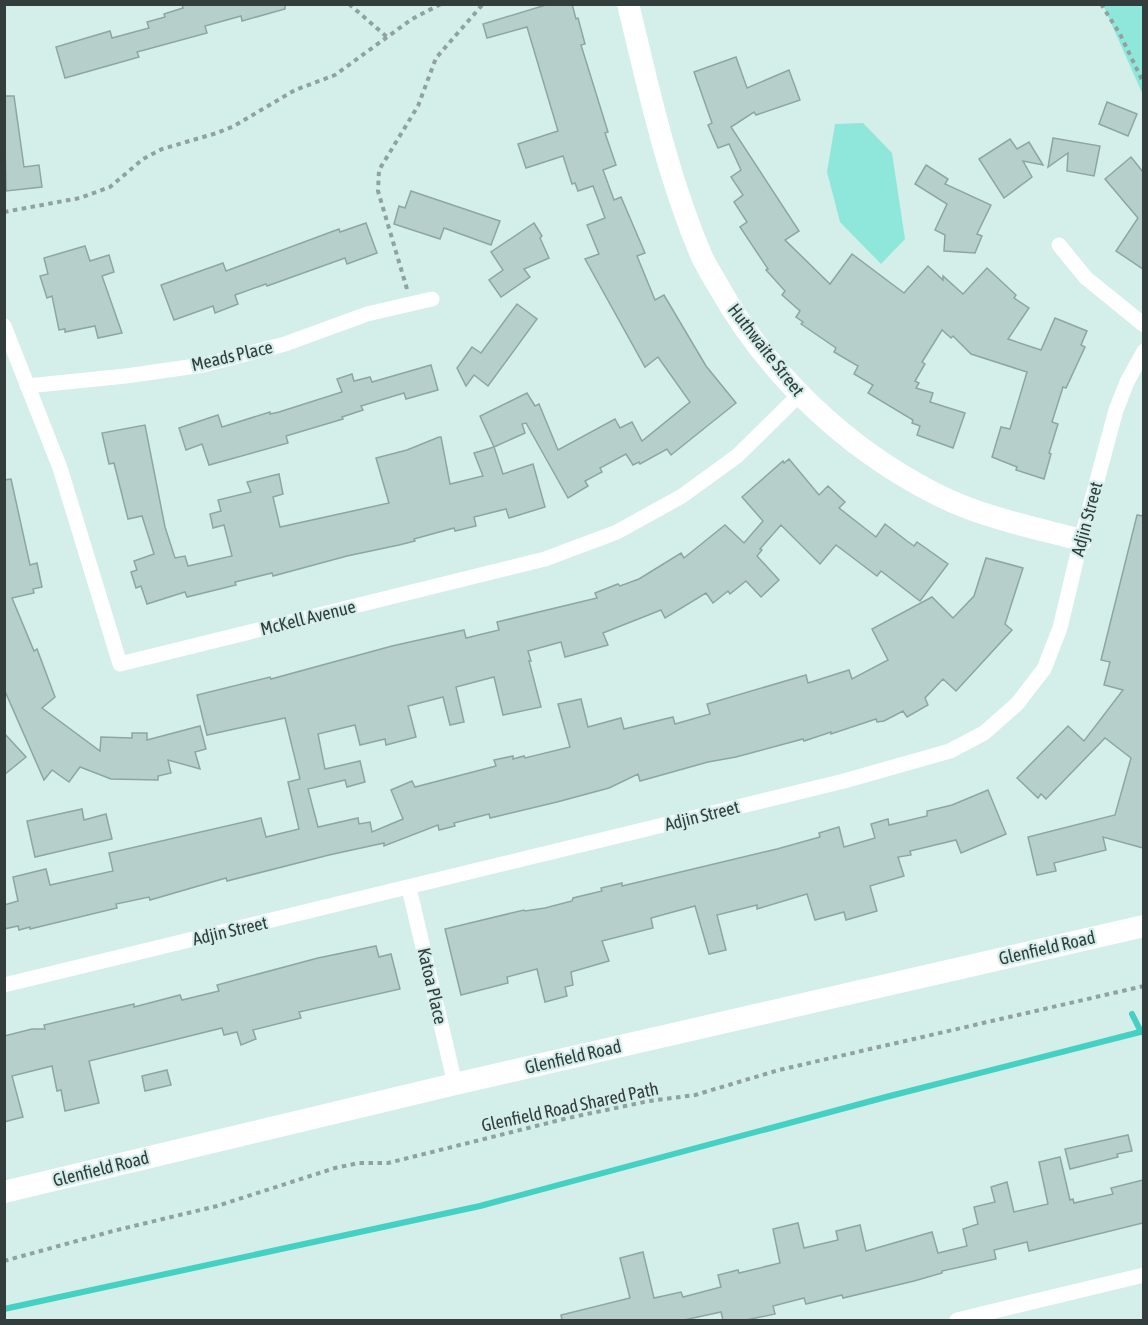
<svg xmlns="http://www.w3.org/2000/svg" width="1148" height="1325" font-family="'Asap Condensed',sans-serif">
	<style>
		.green { fill: #8fe7dc }
		.lines { fill: none; stroke-linecap: round; stroke-linejoin: round }
		.stream { stroke: #44d0c2; stroke-width: 6 }
		.building { fill: #b6cfcb; stroke: #8ea6a3; stroke-width: 1.5 }
		.path { stroke: #8fa29f; stroke-width: 4; stroke-dasharray: 4.5 4.5; stroke-linecap: butt }
		.street { stroke: #fff; stroke-width: 15 }
		.secondary { stroke: #fff; stroke-width: 22 }
		.labels { text-anchor: middle; stroke-width: 4.5; stroke-linejoin: round; paint-order: stroke }
		.street-label { font-size: 18px; fill: #333d3b; stroke: #d4eeea }
	</style>
	<rect width="100%" height="100%" fill="#d4eeea"/>
	<!-- green -->
	<g class="green">
		<path d="M1103,5H1143V95Z"/>
		<path d="M863,123L892,153L905,239L881,264L840,222L827,172L835,124Z"/>
	</g>
	<g class="lines">
		<!-- stream -->
		<g class="stream">
			<path d="M1132,1014L1141,1032"/>
			<path d="M4,1309L480,1206L886,1097L1144,1031"/>
		</g>
	</g>
	<!-- building -->
	<g class="building">
		<path d="M182,4H285V9L242,21L241,16L205,26L207,33L137,52L139,57L65,78L56,47L110,31L112,38L149,28L147,22L165,17L164,14L183,8Z"/>
		<path d="M549,4H572L576,19L578,18L585,44L581,45L608,132L605,133L616,165L603,170L614,200L621,197L645,253L637,256L655,300L664,295L706,366L736,403L671,455L667,449L640,464L639,462L633,465L626,454L600,468L602,472L585,481L588,486L568,498L526,423L522,424L525,433L494,447L503,474L533,464L545,507L509,518L506,509L474,517L476,526L455,531L454,528L414,539L415,541L399,545L347,556L273,576L272,573L235,582L236,585L187,597L185,592L147,604L141,586L136,588L131,572L137,570L134,561L154,554L142,516L128,519L114,463L109,464L102,433L145,425L165,527L175,558L185,556L188,566L232,556L224,525L213,528L210,514L221,511L218,500L251,492L247,482L279,474L283,494L273,497L280,527L389,503L376,458L407,450L439,437H441L450,484L483,476L474,453L494,447L480,416L527,393L535,406L539,404L558,450L615,419L620,428L632,422L642,441L690,402L658,357L645,367L585,259L599,254L587,225L605,218L593,186L578,191L575,183L572,184L563,156L526,168L518,144L558,131L527,27L487,38L483,24Z"/>
		<path d="M736,57L747,88L789,70L800,100L756,115L754,112L731,127L799,231L785,240L830,284L852,254L904,293L928,266L943,280V276L963,294L987,268L1016,295L1014,298L1029,308L1008,339L1041,350L1055,318L1087,331L1081,345L1085,347L1066,388L1063,387L1052,422L1058,424L1049,453L1051,454L1044,479L1016,470L1017,467L992,457L1001,427L1010,429L1027,372L971,354L953,336L951,338L942,330L922,362L925,364L915,381L919,383L916,388L933,393L930,402L965,413L953,448L917,435L920,426L912,423L913,420L868,393L873,385L854,374L858,366L834,352L836,348L801,324L803,322L796,317L800,311L782,295L785,291L766,270L768,269L740,227L747,222L734,202L743,195L731,177L741,170L729,144L718,148L708,125L712,123L694,72Z"/>
		<path d="M4,96H14L24,167L39,165L42,187L6,191Z"/>
		<path d="M1107,102L1137,114L1128,136L1099,124Z"/>
		<path d="M1053,138L1100,146L1094,176L1067,171L1068,153L1048,167Z"/>
		<path d="M1010,139L1017,149L1029,142L1043,165L1023,161L1032,177L1004,198L979,159Z"/>
		<path d="M1131,157L1143,172V269L1116,251L1138,218L1105,179Z"/>
		<path d="M926,165L948,179L945,184L991,205L977,234L982,236L975,253L944,251L945,235L935,230L947,204L915,184Z"/>
		<path d="M411,191L500,221L491,245L444,228L440,239L394,224L399,206L405,208Z"/>
		<path d="M366,223L377,253L347,264L345,258L267,286L266,284L235,295L238,304L215,313L213,306L174,320L161,285L223,263L226,271L339,229L340,232Z"/>
		<path d="M534,223L542,236L540,238L549,258L524,269L530,277L501,297L489,280L503,270L491,252Z"/>
		<path d="M85,246L90,261L109,255L114,272L102,276L122,333L98,338L95,326L65,332V329L59,330L52,296L47,298L40,276L48,274L44,258Z"/>
		<path d="M517,304L537,319L488,386L474,375L466,386L457,368L472,347L481,353Z"/>
		<path d="M431,365L438,390L406,399L404,393L361,406L363,410L342,417L343,419L286,436L288,443L209,465L202,444L186,450L179,428L218,415L222,427L270,412V414L279,412L342,392L337,379L352,374L354,381L370,377L372,382Z"/>
		<path d="M789,459L819,495L828,486L845,502L839,508L876,537L885,524L907,541L914,546L917,542L948,564L920,601L881,571L877,576L836,545L820,564L781,525L760,549L762,550L757,556L779,580L761,597L746,581L730,594L728,591L713,603L706,593L665,618L661,610L603,633L608,645L565,657L561,642L528,651L531,661H529L541,707L503,715L494,677L456,687L464,722L450,725L443,697L408,706L416,737L386,745L385,739L360,745L355,725L318,734L325,769L360,761L365,782L347,787L345,780L308,789L318,827L358,818L359,824L370,822L372,832L403,819L391,790L412,781L415,787L496,766L494,760L513,756V759L524,756L525,758L570,747L558,704L581,699L588,727L621,718L624,729L673,717L675,724L710,714L707,704L806,675L808,683L849,670L852,679L888,660L872,629L932,597L953,618L974,596L986,558L1023,568L1005,624L1012,630L956,691L943,679L925,698L928,705L907,717L903,711L884,721L877,722L876,719L831,734V732L804,741L803,739L736,757L708,762L640,781L638,774L609,788L557,802L490,818L489,814L454,823L455,826L439,830L438,825L384,846V843L329,855L227,881L226,878L150,900L149,897L116,904L117,908L30,929V927L19,930L18,926L4,929V905L18,901L13,877L46,869L50,885L113,871L109,853L261,818L266,837L299,829L288,782L300,779L285,718L207,735L197,695L270,677L271,679L392,646L464,630L466,638L499,630L497,622L597,598L595,593L618,584L620,586L639,579L681,553L684,558L725,525L744,543L763,521L742,497L783,461L784,463Z"/>
		<path d="M11,479L30,565L37,563L42,587L33,589L34,593L12,598L34,651L37,649L55,697L42,708L100,751L101,737L132,738V733H147V740L200,726L206,749L195,752L200,769L168,760L171,773L158,776V780L111,779L80,767L69,782L52,770L44,780L4,689V480Z"/>
		<path d="M1137,515L1143,516V848L1103,837L1106,850L1054,863L1056,871L1037,875L1028,837L1115,815L1131,758L1105,738L1046,799L1041,794L1038,798L1017,778L1068,726L1084,741L1123,690L1104,685L1110,662L1101,660Z"/>
		<path d="M4,733L26,757L4,775Z"/>
		<path d="M988,790L1006,834L961,853L956,840L910,851L911,855L898,857L904,876L870,886L877,911L846,920L844,912L815,920L807,894L757,909V905L717,915L726,950L709,954L695,906L651,918L653,928L602,941L609,961L571,972L573,985L565,987L567,996L545,1002L537,969L507,977L508,983L461,995L445,929L524,910L525,911L545,908L572,901L573,898L602,891L601,888L622,883V886L777,849L820,837L819,833L839,827L844,847L875,838L871,824L888,819L889,825L927,816V811L952,805Z"/>
		<path d="M82,809L84,820L106,814L112,839L35,857L27,821Z"/>
		<path d="M376,946L379,957L391,954L400,989L299,1012L301,1018L253,1030L256,1039L241,1045L237,1032L224,1035L222,1028L89,1061L99,1103L65,1111L61,1090L57,1091L52,1066L12,1076L23,1117L4,1122V1036L32,1029H45L44,1025L134,1004V1007L180,995L182,1000L219,991L217,985L318,958Z"/>
		<path d="M167,1070L171,1085L145,1091L142,1076Z"/>
		<path d="M1128,1135L1132,1151L1117,1154L1118,1157L1070,1169L1065,1149Z"/>
		<path d="M1060,1157L1070,1200L1073,1199L1074,1203L1113,1194L1111,1188L1143,1180V1223L1029,1251L1027,1242L994,1250L996,1259L942,1271V1273L914,1281L843,1298L842,1295L806,1304L804,1298L773,1306L775,1314L746,1320H723L721,1312L684,1320H562L561,1315L630,1298L620,1258L643,1252L654,1298L681,1292L683,1297L721,1287L718,1275L738,1270L739,1273L780,1263L773,1229L798,1223L804,1248L838,1240L836,1231L860,1225L866,1251L932,1232L938,1253L967,1246L963,1229L978,1224L974,1207L995,1202L991,1187L1007,1182L1014,1212L1048,1204L1039,1162Z"/>
	</g>
	<g class="lines">
		<!-- path -->
		<g class="path">
			<path d="M349,4L387,37"/>
			<path d="M1101,4L1120,34L1144,84"/>
			<path d="M4,212L80,198L110,187L143,159L162,149L217,133L234,126L295,90L335,75L412,19L441,4"/>
			<path d="M407,289L378,191L379,170L418,106L436,58L483,4"/>
			<path d="M4,1261L113,1231L217,1206L335,1168L359,1163H388L568,1118L649,1101L695,1095L779,1070L1144,986"/>
		</g>
		<!-- street -->
		<g class="street">
			<path d="M1059,245L1086,278L1144,325"/>
			<path d="M4,326L60,468L120,664L545,559L617,532L682,496L737,456L799,395"/>
			<path d="M27,386L126,376L203,365L285,344L367,314L432,299"/>
			<path d="M409,888L455,1084"/>
			<path d="M4,985L844,781L950,751L984,733L1017,704L1044,669L1060,628L1081,540L1116,410L1127,382L1144,351"/>
			<path d="M957,1320L1144,1275"/>
		</g>
		<!-- secondary -->
		<g class="secondary">
			<path d="M628,4C649,90 667,176 702,257C707,268 714,278 720,289C769,375 846,448 934,493C980,517 1032,527 1081,540"/>
			<path d="M4,1192L455,1084L1144,926"/>
		</g>
	</g>
	<g class="labels">
		<!-- street labels -->
		<g class="street-label">
			<text transform="translate(766 350) rotate(52)" y="6">Huthwaite Street</text>
			<text transform="translate(232 356) rotate(-13)" y="6">Meads Place</text>
			<text transform="translate(1087 519) rotate(-75)" y="6">Adjin Street</text>
			<text transform="translate(308 618) rotate(-14)" y="6">McKell Avenue</text>
			<text transform="translate(702 816) rotate(-14)" y="6">Adjin Street</text>
			<text transform="translate(230 931) rotate(-13)" y="6">Adjin Street</text>
			<text transform="translate(1047 948) rotate(-13)" y="6">Glenfield Road</text>
			<text transform="translate(432 986) rotate(77)" y="6">Katoa Place</text>
			<text transform="translate(573 1057) rotate(-13)" y="6">Glenfield Road</text>
			<text transform="translate(570 1107) rotate(-12)" y="6">Glenfield Road Shared Path</text>
			<text transform="translate(101 1169) rotate(-14)" y="6">Glenfield Road</text>
		</g>
	</g>
	<!-- border -->
	<rect width="1148" height="1325" fill="none" stroke="#333d3b" stroke-width="12"/>
</svg>
